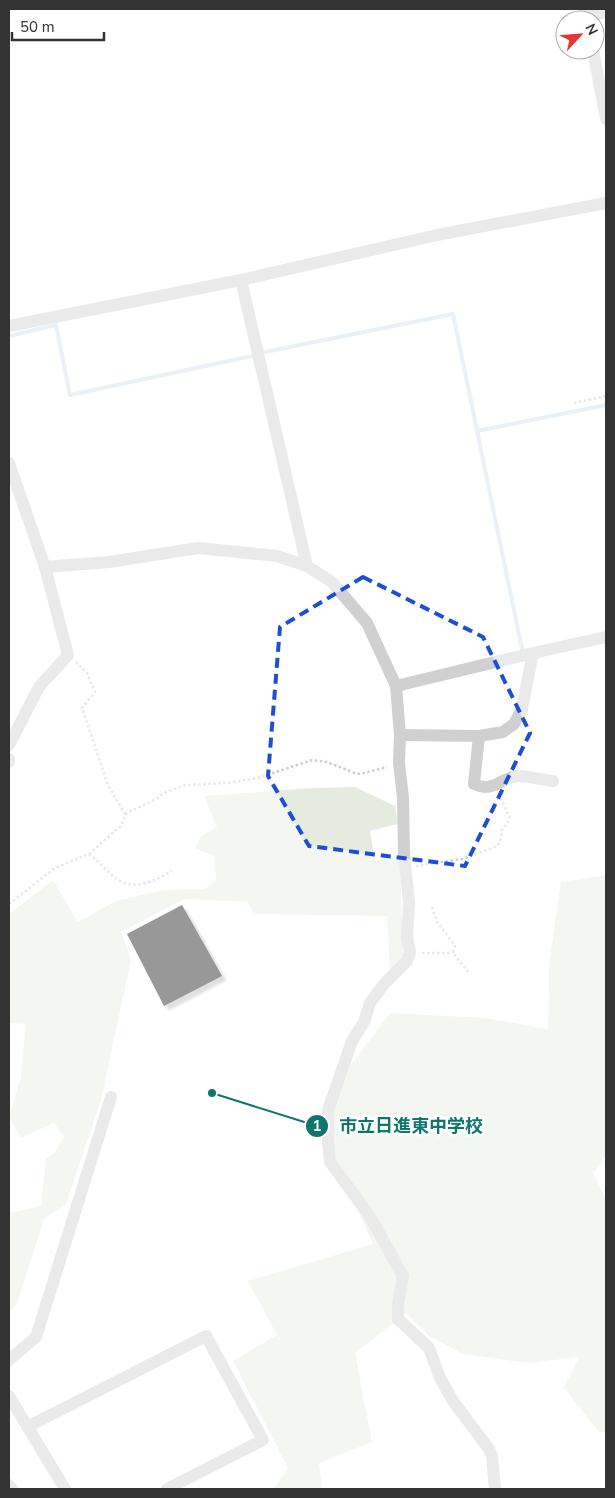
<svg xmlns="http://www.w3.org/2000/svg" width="615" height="1498" font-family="'Nunito Sans','Noto Sans JP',sans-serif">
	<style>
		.green { fill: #e5ecdf }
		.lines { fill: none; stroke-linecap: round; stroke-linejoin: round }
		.stream { stroke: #cee0ee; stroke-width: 4 }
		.building { fill: #1a1a1a; filter: url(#shadow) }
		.path { stroke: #cdcdcd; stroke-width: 2.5; stroke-dasharray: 2.5 2.5; stroke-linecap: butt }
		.minor { stroke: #d0d0d0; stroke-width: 12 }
		.marked { fill: none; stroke: #1d4ed8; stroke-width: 4; stroke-dasharray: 10 6; stroke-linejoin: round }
		.leader { fill: none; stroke: #0f766e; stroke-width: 2 }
		.callout-dot { fill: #0f766e; stroke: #fff; stroke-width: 2 }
		.mark-label { font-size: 15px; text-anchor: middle; font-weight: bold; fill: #fff }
		.callout-label { font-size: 18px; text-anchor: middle; font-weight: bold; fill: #0f766e; stroke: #fff; stroke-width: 5; stroke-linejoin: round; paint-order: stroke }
	</style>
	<defs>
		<filter id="shadow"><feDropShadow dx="4.5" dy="4.5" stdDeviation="1" flood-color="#0004"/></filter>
	</defs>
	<rect width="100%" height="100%" fill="#fff"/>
	<!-- green -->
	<g class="green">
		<path d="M355,787L395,806L398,824L370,831L375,861L400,857L403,956L390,972L387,916L255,914L248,902L184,899L121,932L131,960L101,1100L66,1204L44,1219L17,1304L9,1312V1213L41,1206L46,1159L55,1152L64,1137L54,1123L21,1138L9,1118L21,1076L26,1024L9,1023V914L53,880L78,922L116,901L163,890L205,889L216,880L214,856L195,848L201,836L217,827L204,796L313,788Z"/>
		<path d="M606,875V1156L593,1173L606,1200V1432H599L564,1388L579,1357L529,1363L463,1354L429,1336L406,1313L355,1353L372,1442L319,1463L322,1487L318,1489H274L288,1468L233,1361L277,1335L248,1281L373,1244L334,1157L333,1113L344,1074L390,1013L486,1018L548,1029L549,965L561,882Z"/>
	</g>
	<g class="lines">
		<!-- stream -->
		<g class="stream">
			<path d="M9,336L56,325L70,395L252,356"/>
			<path d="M265,352L453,314L523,654"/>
			<path d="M477,431L606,405"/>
		</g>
	</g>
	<!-- building -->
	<path class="building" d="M182,905L222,976L164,1006L127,934Z"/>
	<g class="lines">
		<!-- path -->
		<g class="path">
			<path d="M574,403L606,396"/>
			<path d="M125,814L156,799L166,792L186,785L227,783L258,778L312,760L327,762L355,773L360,774L387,767"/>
			<path d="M89,854C97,860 104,868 112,875C131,893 152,882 172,871"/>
			<path d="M416,866L462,859L497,846L500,842L502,830L510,819L500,796"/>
			<path d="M9,904L55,868L89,854L122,825L125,814L108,785L82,708L95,692L87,673L76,662"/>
			<path d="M432,907L437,922L455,946L453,953L469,973"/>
			<path d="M422,953H453"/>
		</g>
		<!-- minor -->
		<g class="minor">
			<path d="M586,16L606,12"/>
			<path d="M593,50L606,119"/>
			<path d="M241,280L307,566"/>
			<path d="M9,326L241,280L437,235L606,203"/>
			<path d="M9,463L45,567L68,655L39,687L9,745"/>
			<path d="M45,567L109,562L198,548L277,556L307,566L332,582L367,623L396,686L400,735L399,763L403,798L404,853L409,902L407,938L410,952L407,961L384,984L370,1003L364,1022L352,1041L328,1110V1142L330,1162L369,1215L403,1276L398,1305V1319L429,1348L440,1378L453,1401L489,1449L492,1456L495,1489"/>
			<path d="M396,686L533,653L606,637"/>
			<path d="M400,735L479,736L503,732L514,724L522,709L533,653"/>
			<path d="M479,736L474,784C492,793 500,779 516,776C525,775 543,780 553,781"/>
			<path d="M9,759V762"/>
			<path d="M9,1360L36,1337L111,1097"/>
			<path d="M9,1396L65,1489"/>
			<path d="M27,1427L206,1336L263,1440L167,1489"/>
			<path d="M9,1485L12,1489"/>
		</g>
	</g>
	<!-- marked area -->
	<path d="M0 0H615V1498H0ZM363,577L483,637L530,733L465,866L309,846L268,776L280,627Z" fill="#fff" fill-opacity=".55" fill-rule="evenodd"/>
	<path class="marked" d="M363,577L483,637L530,733L465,866L309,846L268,776L280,627Z"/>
	<!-- callouts -->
	<path class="leader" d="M212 1093L317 1126"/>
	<g class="callout-dot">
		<circle cx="212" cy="1093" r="5"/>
		<circle cx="317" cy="1126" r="12"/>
	</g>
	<g class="mark-label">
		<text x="317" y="1131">1</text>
	</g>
	<g class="callout-label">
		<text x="411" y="1132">市立日進東中学校</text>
	</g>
	<!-- border -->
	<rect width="615" height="1498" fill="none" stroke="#333333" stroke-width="20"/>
	<!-- north arrow -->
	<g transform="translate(580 35) rotate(64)"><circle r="24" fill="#ffffff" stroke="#adadad"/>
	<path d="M0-4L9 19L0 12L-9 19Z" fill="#e83637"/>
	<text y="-8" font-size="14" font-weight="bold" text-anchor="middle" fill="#333333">N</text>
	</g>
	<!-- scale -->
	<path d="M12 32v8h92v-8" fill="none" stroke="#333333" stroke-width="2.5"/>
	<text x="20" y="32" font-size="15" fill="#333333" stroke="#ffffff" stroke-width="4" paint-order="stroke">50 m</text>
</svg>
